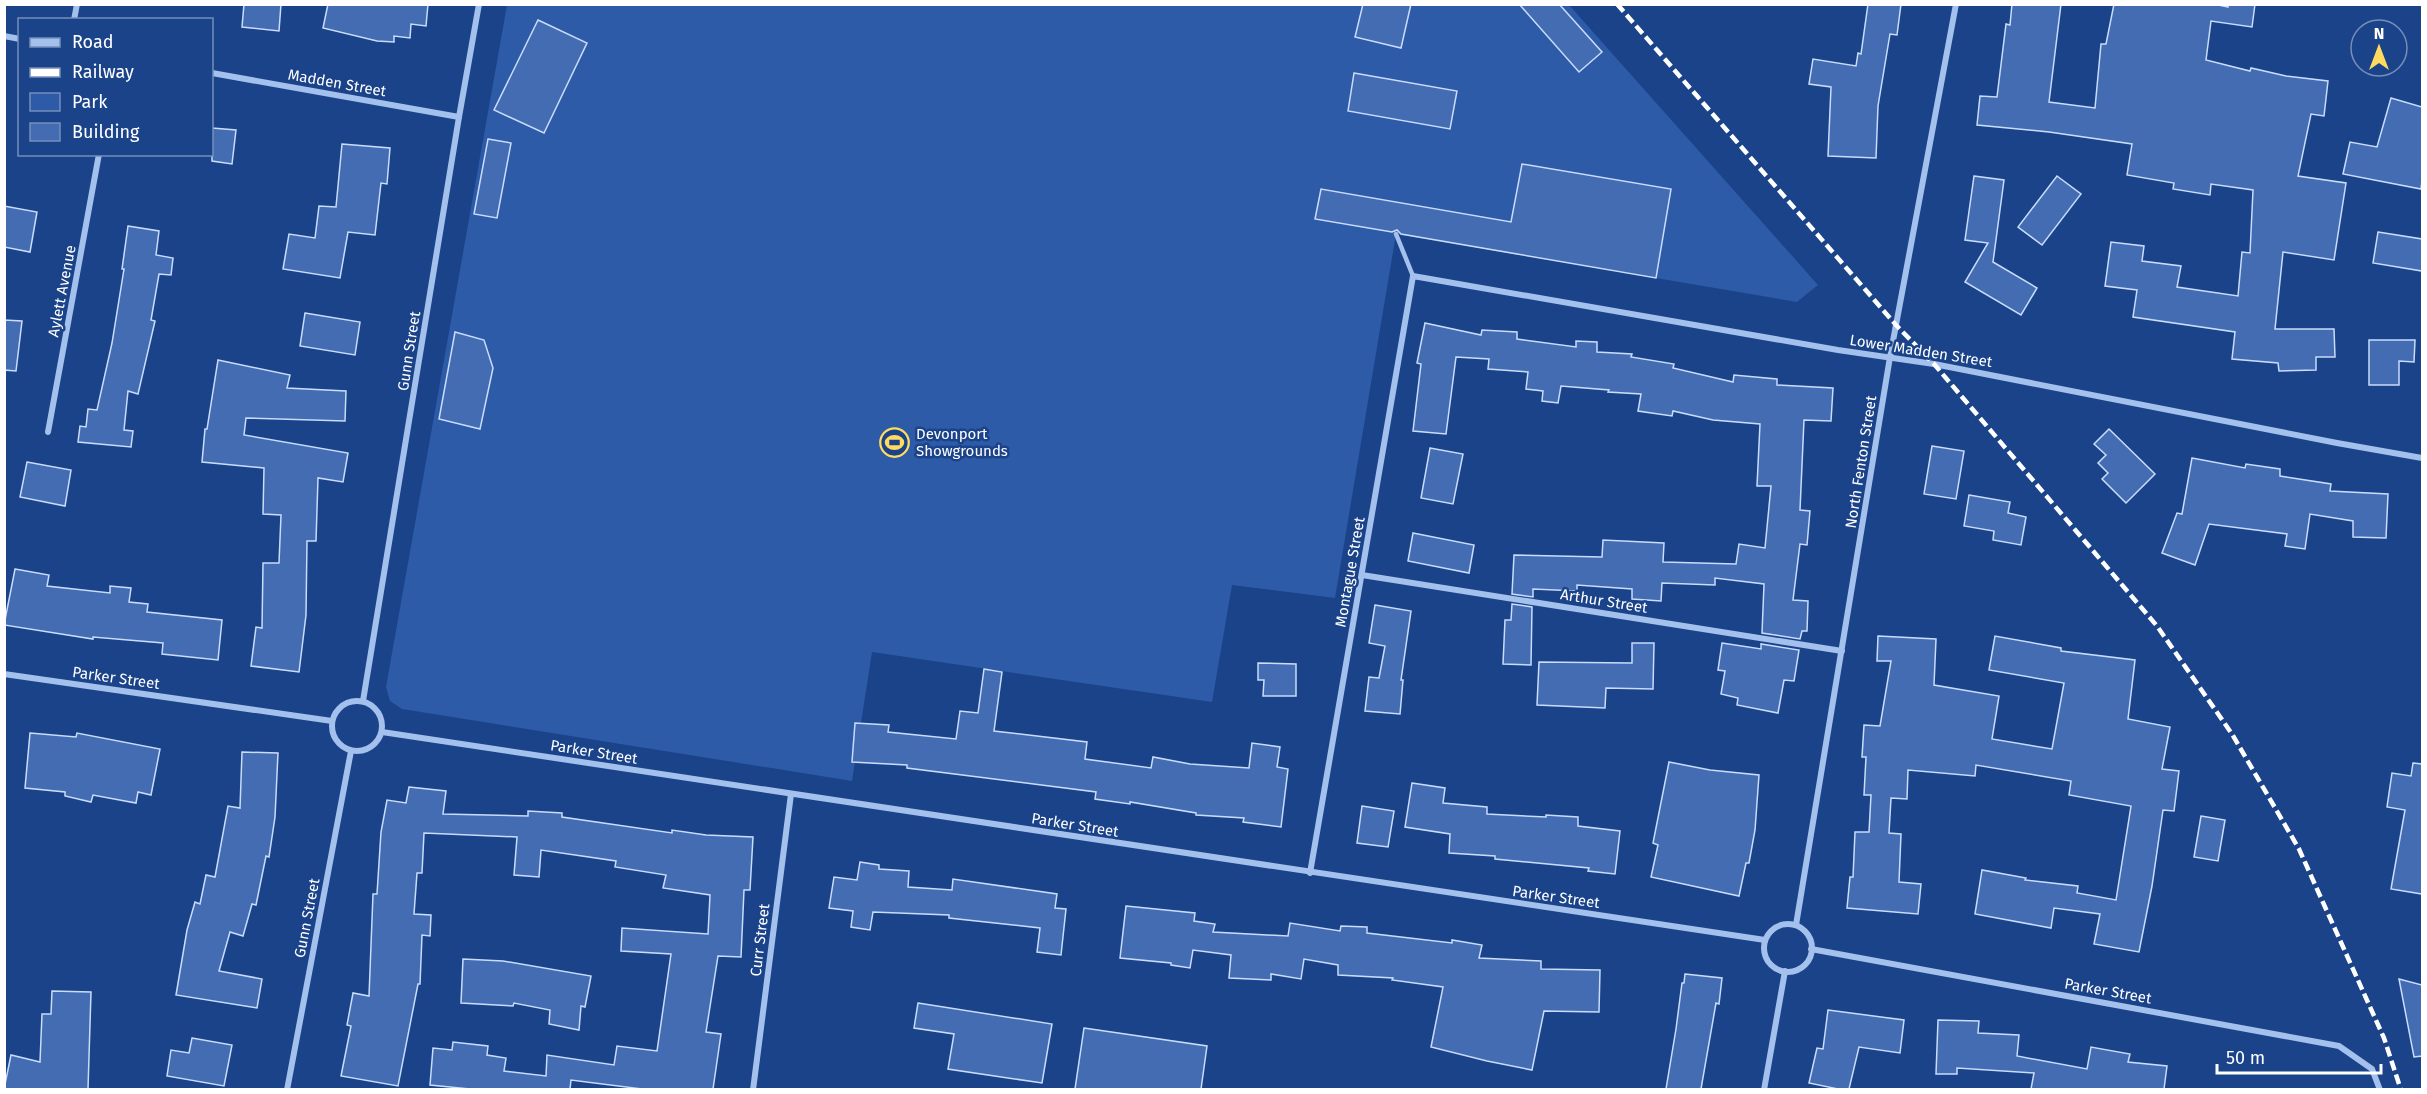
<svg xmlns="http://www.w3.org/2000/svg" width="2427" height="1094" font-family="'Fira Sans',sans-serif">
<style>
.green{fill:#2d5ba8}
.building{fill:#436cb2;stroke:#c9dcfa;stroke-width:1.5}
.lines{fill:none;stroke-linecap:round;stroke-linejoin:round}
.service{stroke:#a4c0ed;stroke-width:4.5}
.minor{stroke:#a4c0ed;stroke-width:6}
.rail{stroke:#fff;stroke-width:4.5;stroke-dasharray:10 4.5;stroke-linecap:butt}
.labels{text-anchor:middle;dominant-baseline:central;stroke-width:5;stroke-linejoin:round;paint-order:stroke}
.street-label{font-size:15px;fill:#fff;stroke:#1a438a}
.poi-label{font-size:15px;fill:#fff;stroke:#1a438a;text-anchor:start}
</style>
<rect width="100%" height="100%" fill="#1a438a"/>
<!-- green -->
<path class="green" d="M507 5H1569L1818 285 1797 302 1396 234 1335 598 1232 585 1212 702 872 652 852 781 402 709 390 701 386 687Z"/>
<!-- building -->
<g class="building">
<path d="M244 4H281L279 31 242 27Z"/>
<path d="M328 4H428L426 26 411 24 410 38 394 36V42L377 41 323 28Z"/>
<path d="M1363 4H1411L1401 48 1355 37Z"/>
<path d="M1519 4H1559L1602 52 1579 72Z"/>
<path d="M1868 4H1901L1897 35 1890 34 1878 106 1876 158 1828 156 1831 87 1809 84 1813 59 1856 66 1858 53 1861 54Z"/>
<path d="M2012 4H2061L2049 102 2095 108 2101 44H2106L2114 4H2214L2228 7V4H2255L2252 27 2211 21 2206 60 2250 71 2251 68 2286 76 2328 81 2324 116 2311 114 2298 176 2346 183 2334 260 2283 252 2275 329H2334L2335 357H2316V370L2279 371 2278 363 2232 359 2235 332 2133 317 2137 290 2105 286 2111 242 2144 246 2142 261 2181 266 2177 287 2238 296 2242 252 2250 253 2253 190 2211 184 2210 195 2173 189 2174 183 2127 175 2132 144 2049 132 1977 125 1980 96 1997 97 2006 24 2010 25Z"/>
<path d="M538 20 587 43 544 133 494 110Z"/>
<path d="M1354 73 1457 91 1450 129 1348 111Z"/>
<path d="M2391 98 2422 107V180L2421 189 2343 174 2350 142 2377 147Z"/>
<path d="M212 128 236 130 232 164 212 161Z"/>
<path d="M488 139 511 143 497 218 474 214Z"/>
<path d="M342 144 390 148 387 184 381 183 375 235 348 232 340 278 283 269 289 234 315 238 319 206 336 207Z"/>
<path d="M1522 164 1671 189 1656 278 1401 234 1397 230 1392 232 1315 219 1321 189 1511 222Z"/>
<path d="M1974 176 2004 180 1993 262 2037 288 2021 315 1965 282 1988 243 1965 240Z"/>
<path d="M2057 176 2081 194 2042 245 2018 227Z"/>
<path d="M4 206 37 212 30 252 4 247Z"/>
<path d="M128 226 159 231 156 255 173 258 171 275 159 274 151 320 155 321 138 394 128 391 124 430 133 431 131 447 78 442 80 426 86 427 88 409 97 410 112 343 124 269H122Z"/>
<path d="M2378 232 2422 239V271L2373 263Z"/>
<path d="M305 313 360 322 355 355 300 346Z"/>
<path d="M4 320 22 321 16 371 4 370Z"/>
<path d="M1425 323 1481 335 1482 330 1517 332V339L1576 347V341L1597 342V352L1632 354 1631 357 1674 364 1673 368 1733 382 1734 375 1777 379V385L1833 388 1831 421 1804 420 1800 510 1810 511 1807 545 1800 544 1793 600 1808 601 1807 631H1802L1800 639 1762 633 1764 584 1715 578V585L1662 583 1661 601 1632 599V589L1577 585V591L1533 589V597L1512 594 1514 555 1602 557 1603 540 1664 543 1663 562 1736 564 1739 544 1765 548 1771 486H1757L1760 424 1713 420 1673 411 1672 416 1638 411 1641 394 1608 392 1609 390 1561 386 1558 403 1542 401 1543 391 1526 389 1528 372 1488 369 1489 359 1456 357 1446 434 1413 431 1421 364 1417 363Z"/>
<path d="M455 332 484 340 493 368 480 429 439 419Z"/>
<path d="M2369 340H2415L2414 362 2399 361V385H2369Z"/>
<path d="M218 360 290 375 287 388 346 391 345 421 246 418 244 435 348 453 343 482 318 478 316 541H307L306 615 299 672 251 666 256 627 262 628 263 563H279L281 515 263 514 264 468 202 462 205 429H207Z"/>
<path d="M2109 429 2155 474 2126 503 2102 479 2108 473 2098 463 2106 455 2094 444Z"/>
<path d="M1932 446 1964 451 1956 499 1924 494Z"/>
<path d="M1430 448 1463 454 1453 504 1421 498Z"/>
<path d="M2192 458 2245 468 2246 464 2280 469V476L2331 484 2330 491 2388 494 2386 538 2353 537V521L2310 514 2305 549 2285 546 2287 534 2209 524 2195 565 2162 553 2177 513 2182 514Z"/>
<path d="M27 462 71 470 65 506 20 497Z"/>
<path d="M1969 495 2010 502 2008 513 2026 517 2021 545 1993 540 1994 531 1964 526Z"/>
<path d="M1413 533 1474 545 1469 573 1408 561Z"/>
<path d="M15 569 49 575 47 586 110 593V586L131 588 129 602 148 604 147 612 222 620 218 660 162 654 163 643 93 637V639L4 625Z"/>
<path d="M1512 604 1532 607 1531 665 1503 664 1505 620H1511Z"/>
<path d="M1375 605 1411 611 1401 680H1403L1400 714 1365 711 1369 677 1379 678 1385 646 1369 643Z"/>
<path d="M1878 636 1936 639 1934 685 1999 696 1992 739 2052 749 2064 683 1989 670 1995 636 2061 648V651L2135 660 2128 719 2170 727 2162 769 2179 771 2174 811 2163 810 2152 886 2139 952 2094 944 2100 914 2054 908 2051 928 1975 914 1982 870 2026 878 2025 880 2078 886 2077 893 2116 900 2131 806 2069 795 2071 781 1976 765 1975 776 1908 770 1907 799 1891 798 1889 833 1901 834 1899 882 1921 884 1918 914 1847 908 1850 877H1853L1855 832H1869L1871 795H1864L1866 757H1862L1864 725 1880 726 1891 661H1877Z"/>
<path d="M1632 643H1654L1653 689 1606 688 1605 708 1537 705 1539 662 1632 663Z"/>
<path d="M1722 643 1761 649V644L1799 650 1794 681 1784 680 1778 713 1737 705 1738 698 1721 694 1725 671 1718 670Z"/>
<path d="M1258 663 1296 664V696H1263L1264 680H1258Z"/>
<path d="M984 669 1002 672 994 731 1087 742 1085 759 1151 768 1153 757 1190 764 1249 768 1252 743 1280 747 1277 767 1288 769 1281 827 1243 822 1244 818 1196 815V813L1130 802V804L1095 799 1096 792 907 768V765L852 762 855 723 889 725 888 732 956 739 960 711 978 713Z"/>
<path d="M30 733 76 737 77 733 160 749 151 795 138 792 136 803 93 795 91 802 65 796V792L25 788Z"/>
<path d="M242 752 278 753 275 817 269 857 266 856 256 905 252 904 243 936 230 932 219 971 262 979 257 1008 176 995 187 930 195 902 200 904 206 875 215 877 228 806 240 808Z"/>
<path d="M1669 762 1710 770 1759 775 1755 830 1749 863H1746L1739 896 1651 877 1658 845 1653 843Z"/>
<path d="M2413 763 2422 764V894L2391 889 2405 810 2387 807 2392 773 2411 776Z"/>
<path d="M1412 783 1445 788 1443 803 1487 807V814L1546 817V815L1578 817V826L1620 831 1615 874 1588 871 1589 868 1495 859V856L1449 853 1450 834 1405 827Z"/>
<path d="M409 787 446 791 443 814 528 816V811L562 813V817L672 833V830L706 835 753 837 750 890H744L741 957 718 956 706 1032 721 1034 713 1089H642L571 1080 570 1089H470L430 1085 433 1048 452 1050 453 1042 488 1046 487 1055 506 1058 504 1071 546 1076 547 1055 614 1065 617 1046 657 1051 671 954 621 951 622 928 708 934 710 895 663 888 666 875 615 867 616 861 541 850 539 877 514 875 517 837 424 833 422 873H417L414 914 431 915 430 936 422 935 420 984H418L398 1086 341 1076 351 1026 347 1025 353 993 369 996 373 894H377L381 832 387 800 406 803Z"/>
<path d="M1362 806 1394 811 1388 847 1357 843Z"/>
<path d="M2201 816 2225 820 2218 861 2194 857Z"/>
<path d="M860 862 879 865V869L909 871 908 887 952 890 953 879 1057 894 1055 908 1066 909 1061 955 1037 952 1040 928 949 918V915L873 912 870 930 851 927 853 911 829 908 834 877 857 880Z"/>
<path d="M1126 906 1195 913 1194 921 1215 924 1213 932 1288 936 1290 923 1340 931 1341 926 1367 927V933L1452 943V940L1482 945 1479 958 1541 961V969L1600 970 1599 1012 1544 1011 1532 1070 1487 1061 1431 1047 1443 987 1392 980 1393 978 1338 975V965L1304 959 1301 979 1271 974V980L1229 978 1231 955 1193 950 1190 968 1171 965V963L1120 958Z"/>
<path d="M463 959 503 961 591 976 585 1007 581 1006 579 1030 549 1024 550 1010 514 1003 513 1006 461 1003Z"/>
<path d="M1685 974 1722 978 1719 1004 1716 1003 1701 1089H1666L1676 1029 1682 983H1684Z"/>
<path d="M2399 979 2422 985V1056L2414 1057Z"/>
<path d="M52 991 91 992 88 1089H4L11 1055 40 1062 42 1014H51Z"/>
<path d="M918 1003 1052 1024 1042 1083 948 1069 954 1034 914 1028Z"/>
<path d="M1828 1010 1904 1020 1900 1053 1859 1047 1849 1089H1838L1809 1083 1817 1048 1823 1049Z"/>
<path d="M1938 1020 1979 1021 1978 1033 2019 1035 2017 1056 2087 1069 2091 1047 2130 1054 2128 1062 2167 1066 2164 1089H2031L2034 1073 1957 1068V1074H1936Z"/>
<path d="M1084 1028 1207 1046 1201 1089H1075Z"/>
<path d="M192 1038 232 1045 224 1086 167 1076 171 1050 189 1053Z"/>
</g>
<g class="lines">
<!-- service -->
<path class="service" d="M1396 234 1413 276"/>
<!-- minor -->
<g class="minor">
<path d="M74 20 77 4"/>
<path d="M4 36 20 39"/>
<path d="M212 73 459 117"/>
<path d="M48 432 99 154"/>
<path d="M1362 575 1842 651"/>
<path d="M4 674 332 721"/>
<circle cx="357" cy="726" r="25"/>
<path d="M363 701 459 117 479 4"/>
<path d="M382 732 1765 940"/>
<path d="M1310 873 1413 276 1838 350 1934 364 2337 443 2422 458"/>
<circle cx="1788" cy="948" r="24"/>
<path d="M1796 925 1890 357 1956 4"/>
<path d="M1811 949 2339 1046 2372 1069 2380 1090"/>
<path d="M287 1090 351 751"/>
<path d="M753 1090 791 794"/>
<path d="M1764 1090 1785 971"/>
</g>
<!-- rail -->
<path class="rail" d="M1617 4 1896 325 1934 364 2157 626 2232 734 2299 849 2384 1038 2401 1090"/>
</g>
<!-- icons -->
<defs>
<symbol id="stadium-ring" viewBox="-11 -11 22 22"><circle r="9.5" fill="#1a438a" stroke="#ffdc60" stroke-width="1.5"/><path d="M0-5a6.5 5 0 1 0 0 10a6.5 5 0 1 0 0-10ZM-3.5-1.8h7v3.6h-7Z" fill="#ffdc60"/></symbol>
</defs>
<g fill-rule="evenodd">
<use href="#stadium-ring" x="878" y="426" width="33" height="33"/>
</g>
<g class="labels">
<!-- street labels -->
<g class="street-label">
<text transform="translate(337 83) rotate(10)">Madden Street</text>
<text transform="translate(62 291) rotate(-79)">Aylett Avenue</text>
<text transform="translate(409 351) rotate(-81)">Gunn Street</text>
<text transform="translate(1921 351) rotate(9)">Lower Madden Street</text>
<text transform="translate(1861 462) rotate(-81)">North Fenton Street</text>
<text transform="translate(1350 572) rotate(-80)">Montague Street</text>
<text transform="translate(1604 601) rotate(9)">Arthur Street</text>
<text transform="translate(116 678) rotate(8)">Parker Street</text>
<text transform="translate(594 752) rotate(9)">Parker Street</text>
<text transform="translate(1075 825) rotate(9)">Parker Street</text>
<text transform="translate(1556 897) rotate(8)">Parker Street</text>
<text transform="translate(307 918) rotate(-79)">Gunn Street</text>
<text transform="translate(760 940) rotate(-83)">Curr Street</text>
<text transform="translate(2108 991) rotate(10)">Parker Street</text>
</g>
<!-- poi labels -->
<g class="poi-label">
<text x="916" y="434">Devonport<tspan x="916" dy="17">Showgrounds</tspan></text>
</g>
</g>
<!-- border -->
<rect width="2427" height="1094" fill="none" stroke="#ffffff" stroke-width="12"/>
<!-- legend -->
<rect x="18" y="18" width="195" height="138" fill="#1a438a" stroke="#768eb9" stroke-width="1.5"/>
<rect x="30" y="38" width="30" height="9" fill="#a4c0ed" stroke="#768eb9" stroke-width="1.5"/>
<text x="72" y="48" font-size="18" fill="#ffffff">Road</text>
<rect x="30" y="68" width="30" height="9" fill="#ffffff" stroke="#768eb9" stroke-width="1.5"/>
<text x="72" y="78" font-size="18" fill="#ffffff">Railway</text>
<rect x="30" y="93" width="30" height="18" fill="#2d5ba8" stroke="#768eb9" stroke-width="1.5"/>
<text x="72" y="108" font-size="18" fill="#ffffff">Park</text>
<rect x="30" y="123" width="30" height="18" fill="#436cb2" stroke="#768eb9" stroke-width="1.5"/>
<text x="72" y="138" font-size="18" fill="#ffffff">Building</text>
<!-- north arrow -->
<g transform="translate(2379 48)"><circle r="28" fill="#1a438a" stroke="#768eb9" stroke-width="1.5"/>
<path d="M0-4.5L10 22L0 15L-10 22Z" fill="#ffdc60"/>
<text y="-9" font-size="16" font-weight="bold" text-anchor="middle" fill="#ffffff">N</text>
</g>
<!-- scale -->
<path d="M2217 1064v9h164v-9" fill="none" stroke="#ffffff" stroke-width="3"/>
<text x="2226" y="1064" font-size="18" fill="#ffffff" stroke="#1a438a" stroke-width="4.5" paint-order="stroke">50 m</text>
</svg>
